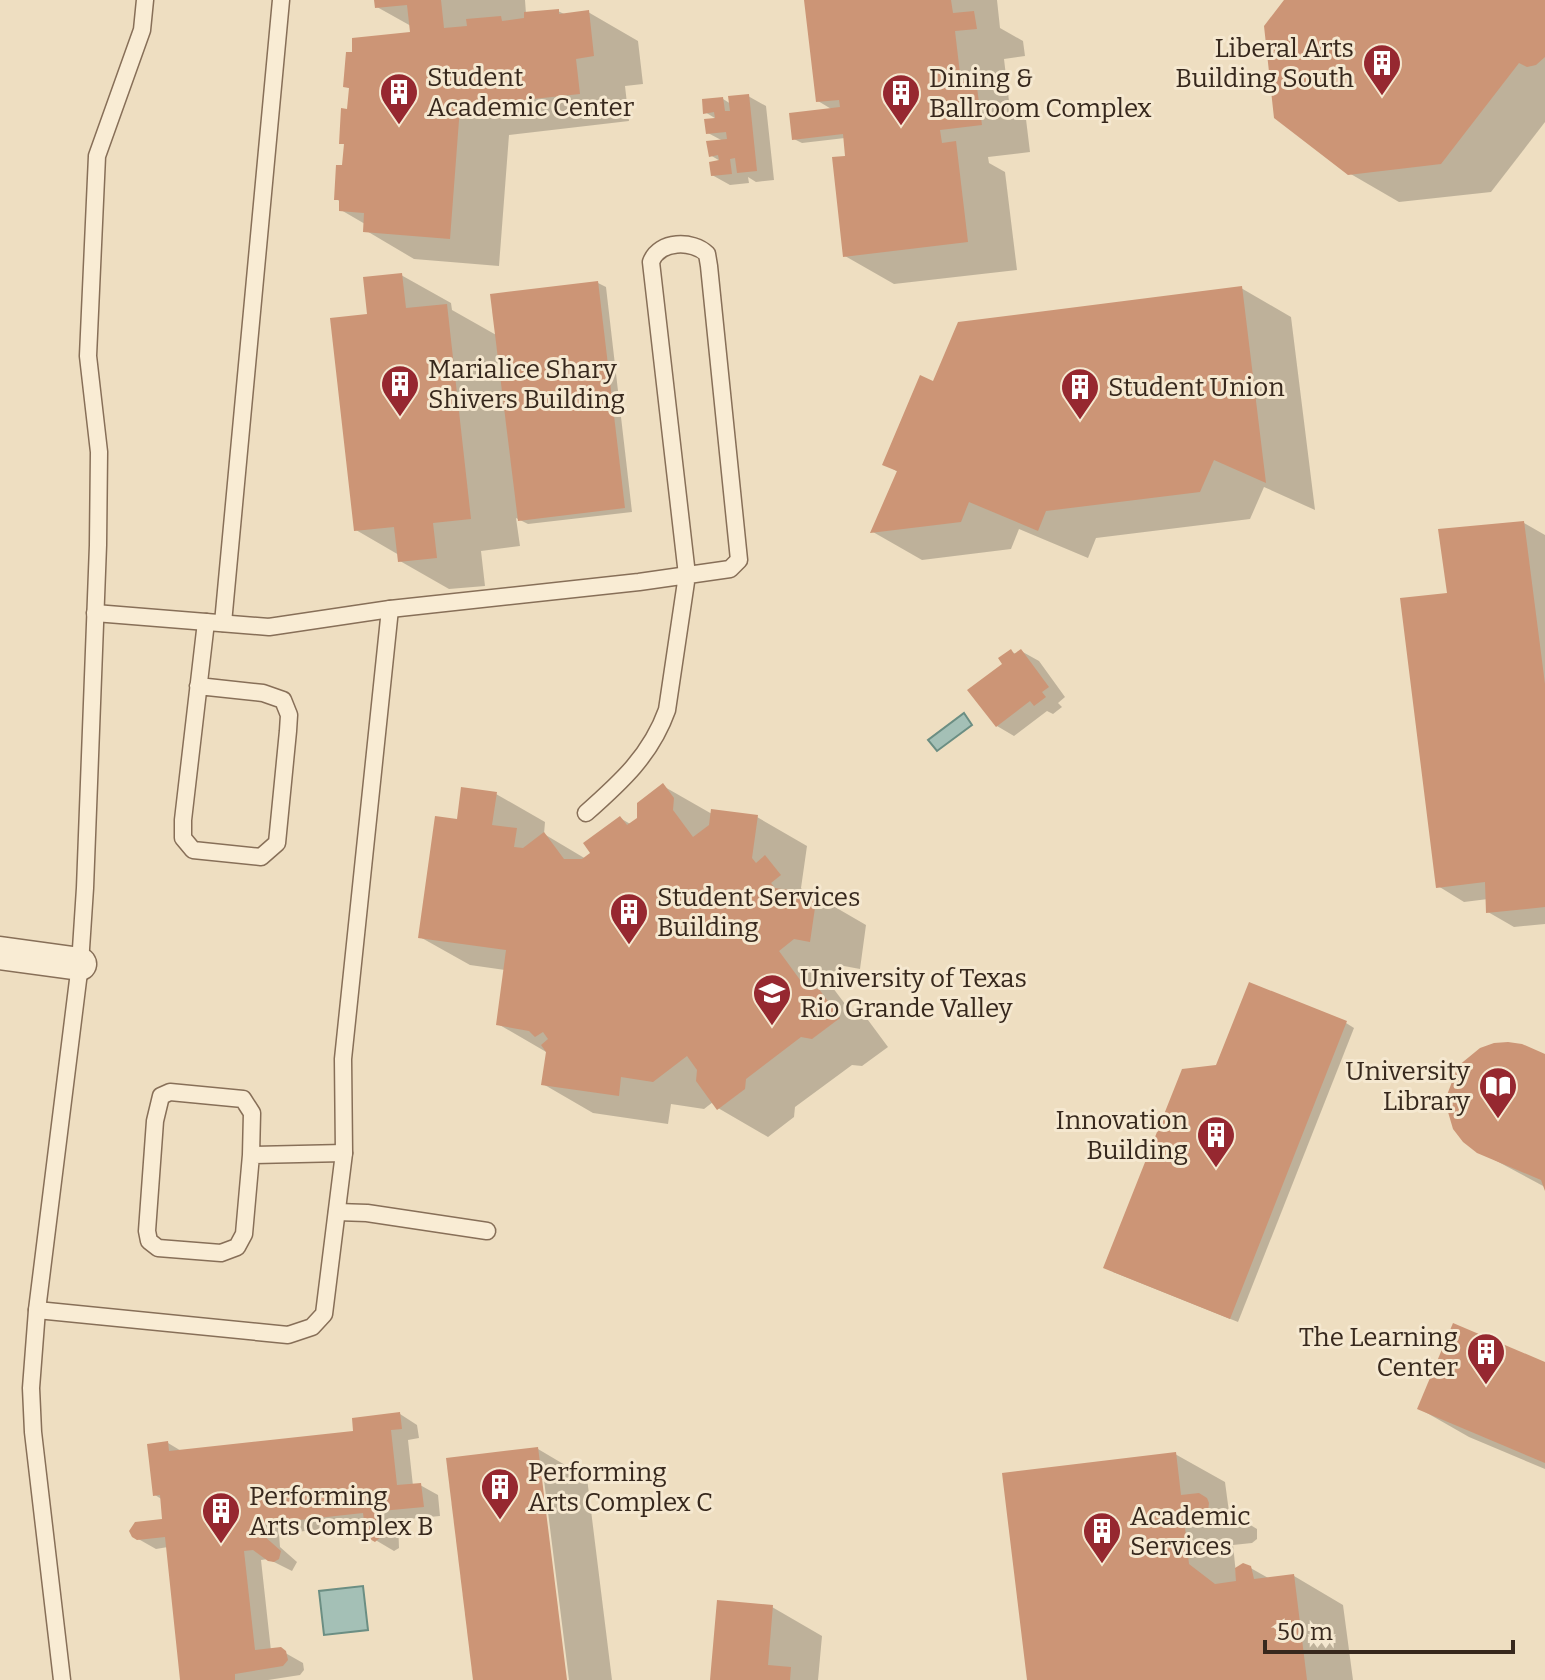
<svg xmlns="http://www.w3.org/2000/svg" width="1545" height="1680" font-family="Bitter,serif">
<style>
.water{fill:#a4c0b6;stroke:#6b8e83;stroke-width:2}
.shadow{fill:#0003}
.building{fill:#cc9576}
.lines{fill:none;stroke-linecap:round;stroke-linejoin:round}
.service-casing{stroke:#876f58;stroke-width:19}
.minor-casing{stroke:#876f58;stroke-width:35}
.service{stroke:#f9ecd4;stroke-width:16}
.minor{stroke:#f9ecd4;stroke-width:32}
.labels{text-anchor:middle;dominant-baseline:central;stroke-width:6;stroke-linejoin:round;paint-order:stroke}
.poi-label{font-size:26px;fill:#37281d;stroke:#f5e8d0;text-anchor:start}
</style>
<rect width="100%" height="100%" fill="#eedec1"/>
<!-- water -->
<g class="water">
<path d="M964 713 972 725 937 751 928 740Z"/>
<path d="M363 1586 368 1630 324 1635 319 1591Z"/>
</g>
<!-- shadow -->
<g class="shadow">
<path d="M376 0H525L526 14 558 11 566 15 588 12 638 41 643 84 625 86 629 121 509 135 499 266 414 259 365 230V224L341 210V202L336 199 344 167 346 145 341 143 349 111 351 89 345 86 412 34 411 26 377 7Z"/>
<path d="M806 0H997L1000 28 1023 41 1025 56 1004 59 1009 101 1025 111 1030 152 988 157 989 163 1005 172 1017 270 894 284 845 256 848 158 845 138 802 143 794 139 833 110 818 101Z"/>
<path d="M1286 0H1545V122L1491 192 1399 202 1349 173Z"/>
<path d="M748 96 766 106 774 180 756 182 748 177 749 183 730 185 712 175 722 162 710 155 723 141 708 133 718 120 705 112 723 99 731 104Z"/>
<path d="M401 275 451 303 452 310 498 336 598 283 606 287 632 512 528 524 516 518 520 546 481 551 485 586 449 589 400 561 399 555 356 530 369 316Z"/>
<path d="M1241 288 1291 317 1315 510 1264 487 1250 519 1096 538 1088 558 1019 529 1011 549 922 560 873 532 898 472 885 464 934 384Z"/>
<path d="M1524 523 1545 535V924L1514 927 1488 912V899L1464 902 1438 886 1449 594Z"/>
<path d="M1011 651 1017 655 1021 651 1039 661 1065 697 1058 703 1062 707 1053 714 1047 711 1014 736 997 726 1004 664Z"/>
<path d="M663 786 712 814 757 817 807 846 801 888 806 895 816 896 866 925 860 969 844 966 827 980 848 1008 868 1020 888 1047 862 1066 852 1065 795 1107 794 1117 768 1137 718 1108 713 1102 704 1109 671 1104 668 1124 593 1113 543 1084 548 1053 498 1024 505 970 470 965 420 937 458 822 496 794 545 822 544 834 586 859 620 818 632 825Z"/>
<path d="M1346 1023 1354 1028 1238 1322 1113 1272 1218 1066Z"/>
<path d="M1545 1056V1187L1478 1151Z"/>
<path d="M1545 1365V1469L1469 1437 1420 1409Z"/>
<path d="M400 1414 417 1425 419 1438 408 1440 413 1486 420 1485 438 1495 440 1516 398 1520 399 1548 394 1551 367 1535 366 1524 279 1534 280 1547 297 1562 292 1571 268 1559 261 1560 271 1651 280 1650 303 1663 304 1670 300 1675 268 1680H182L168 1547 156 1549 133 1536 165 1520 163 1500 155 1495 168 1443 183 1452 355 1433Z"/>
<path d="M538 1449 587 1478 612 1680H569L544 1480H540L565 1680H475Z"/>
<path d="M1175 1454 1225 1482 1229 1512 1257 1529V1539L1252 1543 1233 1545 1236 1574 1247 1566 1270 1579 1294 1576 1343 1605 1353 1680H1029Z"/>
<path d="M772 1607 822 1636 818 1680H712Z"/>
</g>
<!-- building -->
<g class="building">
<path d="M374 0H441L444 28 467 26 466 19 501 16 502 21 524 18V12L559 9V14L589 10 594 56 576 59 580 94 460 107 450 239 363 232 364 213 339 211V200H334L336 165H342L344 144H339L341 108 347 109 349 88 343 87 346 52H352V38L410 32 407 5 375 8Z"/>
<path d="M804 0H951L953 13 974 11 977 29 955 31 961 82 976 80 982 125 940 130 942 143 956 141 968 242 843 257 832 157 845 156 843 134 792 140 789 113 840 107 839 100 816 102Z"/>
<path d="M1284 0H1545V57L1536 65 1527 67 1519 63 1441 164 1348 175 1274 118 1264 26Z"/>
<path d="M749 94 757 171 737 173 735 158 730 159 732 174 711 176 709 162 719 160 718 155 709 157 706 141 727 139 726 132 706 134 704 119 715 118 714 112 703 114 702 99 723 97 725 111H730L728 96Z"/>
<path d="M402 273 406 308 447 304 471 519 433 523 437 558 398 562 394 527 354 531 330 318 367 314 363 277Z"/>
<path d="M598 281 625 508 518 521 490 294Z"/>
<path d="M1242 286 1266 483 1214 460 1200 492 1046 511 1038 531 969 502 961 522 870 533 897 471 882 465 920 375 933 381 958 322Z"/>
<path d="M1524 521 1545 684V907L1486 913 1485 882 1436 888 1400 598 1447 593 1438 529Z"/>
<path d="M1011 649 1014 654 1021 649 1049 687 1042 692 1046 697 1034 706 1030 701 996 727 967 690 1002 664 998 658Z"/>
<path d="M663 783 674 798 673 810 693 837 709 825 711 809 758 815 752 858 756 863 765 855 781 875 771 883 775 888 817 894 810 942 794 939 779 951 806 988 819 989 840 1018 812 1039 801 1037 746 1079 745 1089 717 1110 696 1081 697 1070 687 1056 653 1082 621 1077 619 1096 541 1085 546 1052 541 1045 548 1039 543 1032 535 1037 529 1031 496 1025 506 950 418 938 435 816 457 819 461 787 497 792 492 825 517 828 514 847 523 848 544 832 564 859H582L590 853 583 843 620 816 627 825 637 818V803Z"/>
<path d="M1249 982 1347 1021 1230 1319 1103 1268 1182 1069 1216 1065Z"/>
<path d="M1508 1042 1522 1044 1545 1054V1191L1541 1180 1477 1153 1463 1142 1453 1129 1448 1112 1447 1095 1458 1066 1480 1048 1494 1043Z"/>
<path d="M1453 1323 1545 1362V1463L1417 1409Z"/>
<path d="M400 1412 402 1429 391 1430 397 1485 421 1483 424 1507 381 1511 384 1534 375 1542 366 1537 363 1513 263 1524V1535L281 1551 279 1559 274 1562 268 1561 253 1550 244 1551 255 1650 281 1647 286 1651 288 1660 283 1666 235 1674V1680H180L165 1537 137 1540 132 1537 129 1531 135 1522 162 1519 160 1495 153 1496 147 1444 168 1441 169 1451 353 1431 352 1418Z"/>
<path d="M538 1447 567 1680H473L446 1458Z"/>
<path d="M1176 1452 1181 1495 1199 1493 1207 1498 1209 1503 1208 1511 1201 1515 1184 1518 1189 1564 1215 1584 1236 1581 1235 1568 1243 1563 1251 1566 1254 1579 1294 1574 1307 1680H1027L1002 1473Z"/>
<path d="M717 1600 773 1605 768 1665 791 1667 790 1680H710Z"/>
</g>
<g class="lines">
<defs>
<g id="service">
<path d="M95 613 269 627 390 609 639 582 730 569 739 560 709 266 707 254C693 240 659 240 651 262L687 575 667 710C651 755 621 782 586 813"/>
<path d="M223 623 281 0"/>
<path d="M198 686 263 693 283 700 289 715 288 731 277 843 261 857 193 850 183 838V820L206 622"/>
<path d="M251 1155 244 1234 237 1247 221 1253 158 1248 149 1241 147 1231 155 1121 161 1096 170 1092 243 1099 252 1113 251 1155 344 1153"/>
<path d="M337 1212 367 1213 487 1231"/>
<path d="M37 1310 288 1335 312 1327 324 1314 344 1153 343 1059 390 609"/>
<path d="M62 1680 33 1432 31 1388 37 1310 80 964 85 888 98 545 99 452 88 356 97 156 142 30 145 0"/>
</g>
<path id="minor" d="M0 953 80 964"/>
</defs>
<!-- service casing -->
<use href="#service" class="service-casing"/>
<!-- minor casing -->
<use href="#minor" class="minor-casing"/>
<!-- service -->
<use href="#service" class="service"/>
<!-- minor -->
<use href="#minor" class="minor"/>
</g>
<!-- icons -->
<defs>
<symbol id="building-pin" viewBox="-11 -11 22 30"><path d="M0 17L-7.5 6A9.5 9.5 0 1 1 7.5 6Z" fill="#962830" stroke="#f5e8d0"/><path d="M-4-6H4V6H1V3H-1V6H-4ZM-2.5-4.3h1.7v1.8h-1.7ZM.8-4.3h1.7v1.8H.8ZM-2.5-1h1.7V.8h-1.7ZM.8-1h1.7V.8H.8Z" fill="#fff"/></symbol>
<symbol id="university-pin" viewBox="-11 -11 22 30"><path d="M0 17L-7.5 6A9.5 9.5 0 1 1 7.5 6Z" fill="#962830" stroke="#f5e8d0"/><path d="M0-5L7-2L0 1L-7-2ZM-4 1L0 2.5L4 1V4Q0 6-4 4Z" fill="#fff"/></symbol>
<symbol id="library-pin" viewBox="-11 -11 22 30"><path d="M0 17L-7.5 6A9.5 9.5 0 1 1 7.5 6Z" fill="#962830" stroke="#f5e8d0"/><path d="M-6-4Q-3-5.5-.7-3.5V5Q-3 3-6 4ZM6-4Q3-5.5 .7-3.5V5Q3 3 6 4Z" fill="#fff"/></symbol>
</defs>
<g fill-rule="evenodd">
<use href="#building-pin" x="1360" y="41" width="44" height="60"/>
<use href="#building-pin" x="377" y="70" width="44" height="60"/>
<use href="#building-pin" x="879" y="71" width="44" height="60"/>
<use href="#building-pin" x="378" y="362" width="44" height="60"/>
<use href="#building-pin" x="1058" y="365" width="44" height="60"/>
<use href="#building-pin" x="607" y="890" width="44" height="60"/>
<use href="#university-pin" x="750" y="971" width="44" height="60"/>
<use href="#library-pin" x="1476" y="1064" width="44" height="60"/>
<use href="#building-pin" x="1194" y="1113" width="44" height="60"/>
<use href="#building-pin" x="1464" y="1330" width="44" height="60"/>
<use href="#building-pin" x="478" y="1465" width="44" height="60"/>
<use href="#building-pin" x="199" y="1489" width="44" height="60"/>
<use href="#building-pin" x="1080" y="1509" width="44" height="60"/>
</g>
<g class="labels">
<!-- poi labels -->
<g class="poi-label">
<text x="1354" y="48" text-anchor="end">Liberal Arts<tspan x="1354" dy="30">Building South</tspan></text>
<text x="427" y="77">Student<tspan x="427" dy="30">Academic Center</tspan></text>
<text x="929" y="78">Dining &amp;<tspan x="929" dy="30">Ballroom Complex</tspan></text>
<text x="428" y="369">Marialice Shary<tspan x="428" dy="30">Shivers Building</tspan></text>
<text x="1108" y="387">Student Union</text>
<text x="657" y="897">Student Services<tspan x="657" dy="30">Building</tspan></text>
<text x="800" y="978">University of Texas<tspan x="800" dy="30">Rio Grande Valley</tspan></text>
<text x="1470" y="1071" text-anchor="end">University<tspan x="1470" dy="30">Library</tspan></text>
<text x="1188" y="1120" text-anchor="end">Innovation<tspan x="1188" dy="30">Building</tspan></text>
<text x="1458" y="1337" text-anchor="end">The Learning<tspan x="1458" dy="30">Center</tspan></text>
<text x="528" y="1472">Performing<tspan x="528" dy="30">Arts Complex C</tspan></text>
<text x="249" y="1496">Performing<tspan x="249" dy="30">Arts Complex B</tspan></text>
<text x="1130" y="1516">Academic<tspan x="1130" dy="30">Services</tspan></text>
</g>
</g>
<!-- scale -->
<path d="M1265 1640v12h248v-12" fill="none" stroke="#37281d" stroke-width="4"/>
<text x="1277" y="1640" font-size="24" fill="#37281d" stroke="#f5e8d0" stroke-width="6" paint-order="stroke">50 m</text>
</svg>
